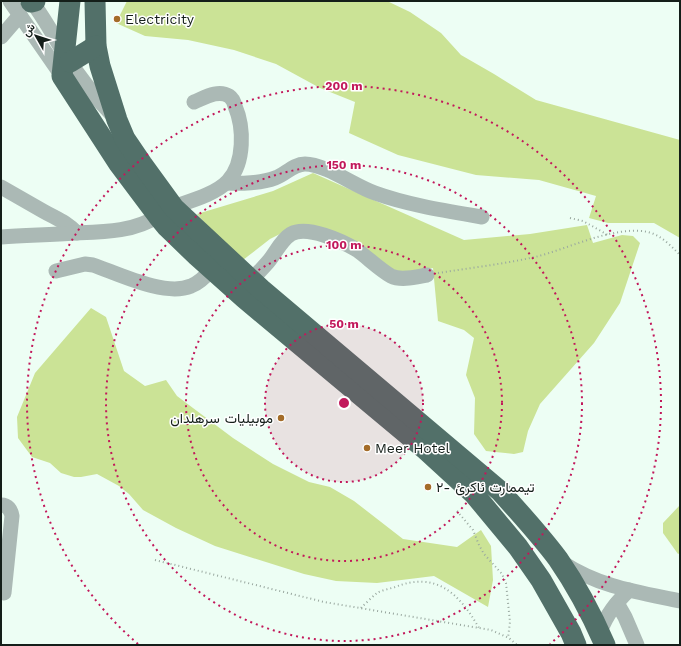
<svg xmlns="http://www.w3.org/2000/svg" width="681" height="646" font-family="'Work Sans',Vazirmatn,sans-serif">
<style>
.green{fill:#cbe396}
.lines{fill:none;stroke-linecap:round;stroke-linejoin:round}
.path{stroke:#99a79f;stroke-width:2;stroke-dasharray:1 3;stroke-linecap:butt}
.minor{stroke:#abb9b5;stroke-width:15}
.highway{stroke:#527069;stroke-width:21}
.ring{fill:none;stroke:#c2185b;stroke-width:2;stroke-dasharray:2 4}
.poi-dot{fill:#a46c29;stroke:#fff;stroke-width:1.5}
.labels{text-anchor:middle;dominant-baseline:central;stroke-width:3;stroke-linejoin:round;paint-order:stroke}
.poi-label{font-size:14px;fill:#141e19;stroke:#fff;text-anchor:start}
.centre{fill:#c2185b;stroke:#fff;stroke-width:2}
.ring-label{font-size:12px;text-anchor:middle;font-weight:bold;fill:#c2185b;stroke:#fff;stroke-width:3;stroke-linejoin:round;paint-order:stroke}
</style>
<rect width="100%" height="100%" fill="#edfef4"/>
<!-- green -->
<g class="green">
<path d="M127 1H387L410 12 441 33 461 55 494 74 536 100 680 140V238L654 223H608L589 218 596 196 539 180 476 175 398 155 349 133 355 102 320 88 276 64 234 50 188 40 145 36 116 23Z"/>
<path d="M313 173 464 240 530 234 587 225 593 243 622 235 633 236 640 243 620 303 594 343 540 404 528 431 523 452 514 454 486 451 474 434 475 398 466 375 474 338 464 330 438 321 433 268 403 274 296 226 270 239 243 260 220 240 197 214 273 191Z"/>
<path d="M91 308 106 317 124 371 145 386 166 380 177 396 233 438 273 464 309 482 330 487 354 501 403 539 457 547 481 530 491 546 493 580 488 607 434 576 377 583 336 581 304 574 215 546 176 528 143 510 129 494 119 486 97 474 81 477H74L61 473 50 463 32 457 18 438 17 417 35 373Z"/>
<path d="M680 505V553L678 554 663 533V523Z"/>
</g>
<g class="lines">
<!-- path -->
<g class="path">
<path d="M570 218 583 221 608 235"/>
<path d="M438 273C470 268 503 264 535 257 568 249 614 225 648 232 661 235 671 246 680 255"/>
<path d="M457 511 473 530 479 545 484 554 502 574 506 583 510 622 508 638"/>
<path d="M155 560 324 602 491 630 509 638 517 645"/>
<path d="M361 608C366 603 372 597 377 593 382 590 389 589 395 587 436 571 459 593 479 628"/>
</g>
<!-- minor -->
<g class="minor">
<path d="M10 1 62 76"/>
<path d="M31 1C44 17 53 35 64 53 78 76 96 98 115 118"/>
<path d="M1 37 20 15"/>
<path d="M227 183C240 184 262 183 275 178 285 175 293 164 305 164 325 164 355 186 375 193 408 205 447 211 482 217"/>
<path d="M1 187C15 195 29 203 43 211 57 219 65 221 77 233"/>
<path d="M173 207C190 201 216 194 228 181 245 163 244 127 235 106 234 102 232 98 229 96 218 89 204 98 194 102"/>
<path d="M1 237C26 235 50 235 75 233 103 232 134 232 158 216"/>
<path d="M56 271 85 264 93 265C119 274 165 297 191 286 199 283 206 276 212 269"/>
<path d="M251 280C257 274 262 269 268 262 275 254 281 240 291 234 307 225 342 241 357 250 368 258 379 269 391 276 401 281 416 277 427 275"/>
<path d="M1 505C8 505 11 510 12 516L4 593"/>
<path d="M563 563C600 587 637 592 680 601"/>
<path d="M617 603 625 617 637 645"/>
<path d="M600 632C607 614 615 604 629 590"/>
</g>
<!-- highway -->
<g class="highway">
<path d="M70 1 62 76 119 164 158 216 167 227 197 256 244 298 426 450 474 494 518 547 541 580 571 633 576 645"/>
<path d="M95 1 96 46 100 66 117 120 125 139 142 164 174 208 261 289 500 491C520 513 540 535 558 559 576 585 592 615 605 645"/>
<path d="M31 2 35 1"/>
<path d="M70 62 96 46"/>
</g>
</g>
<!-- distance rings -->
<circle cx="344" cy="403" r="79" fill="#c2185b" fill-opacity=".12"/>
<g class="ring">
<circle cx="344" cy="403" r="79"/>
<circle cx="344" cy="403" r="158"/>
<circle cx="344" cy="403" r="238"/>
<path d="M138 644A317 317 0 1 1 550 644"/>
</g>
<!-- markers -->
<g class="poi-dot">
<circle cx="117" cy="19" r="4"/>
<circle cx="281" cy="418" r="4"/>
<circle cx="367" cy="448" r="4"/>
<circle cx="428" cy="487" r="4"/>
</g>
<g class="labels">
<!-- poi labels -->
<g class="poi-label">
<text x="125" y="19">Electricity</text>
<text x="273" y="418" text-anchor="end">موبيليات سرهلدان</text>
<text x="375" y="448">Meer Hotel</text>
<text x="436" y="487">تيممارت ئاكرئ -٢</text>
</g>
</g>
<circle cx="344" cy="403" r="6" class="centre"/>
<g class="ring-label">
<text x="344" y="90">200 m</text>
<text x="344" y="169">150 m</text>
<text x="344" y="249">100 m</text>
<text x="344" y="328">50 m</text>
</g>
<!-- border -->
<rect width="681" height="646" fill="none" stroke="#141e19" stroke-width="4"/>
<!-- north arrow -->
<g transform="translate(36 36) rotate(309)" stroke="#ffffff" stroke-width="3" paint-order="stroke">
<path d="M0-3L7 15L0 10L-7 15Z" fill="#141e19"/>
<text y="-6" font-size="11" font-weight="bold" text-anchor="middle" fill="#141e19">ش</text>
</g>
</svg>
